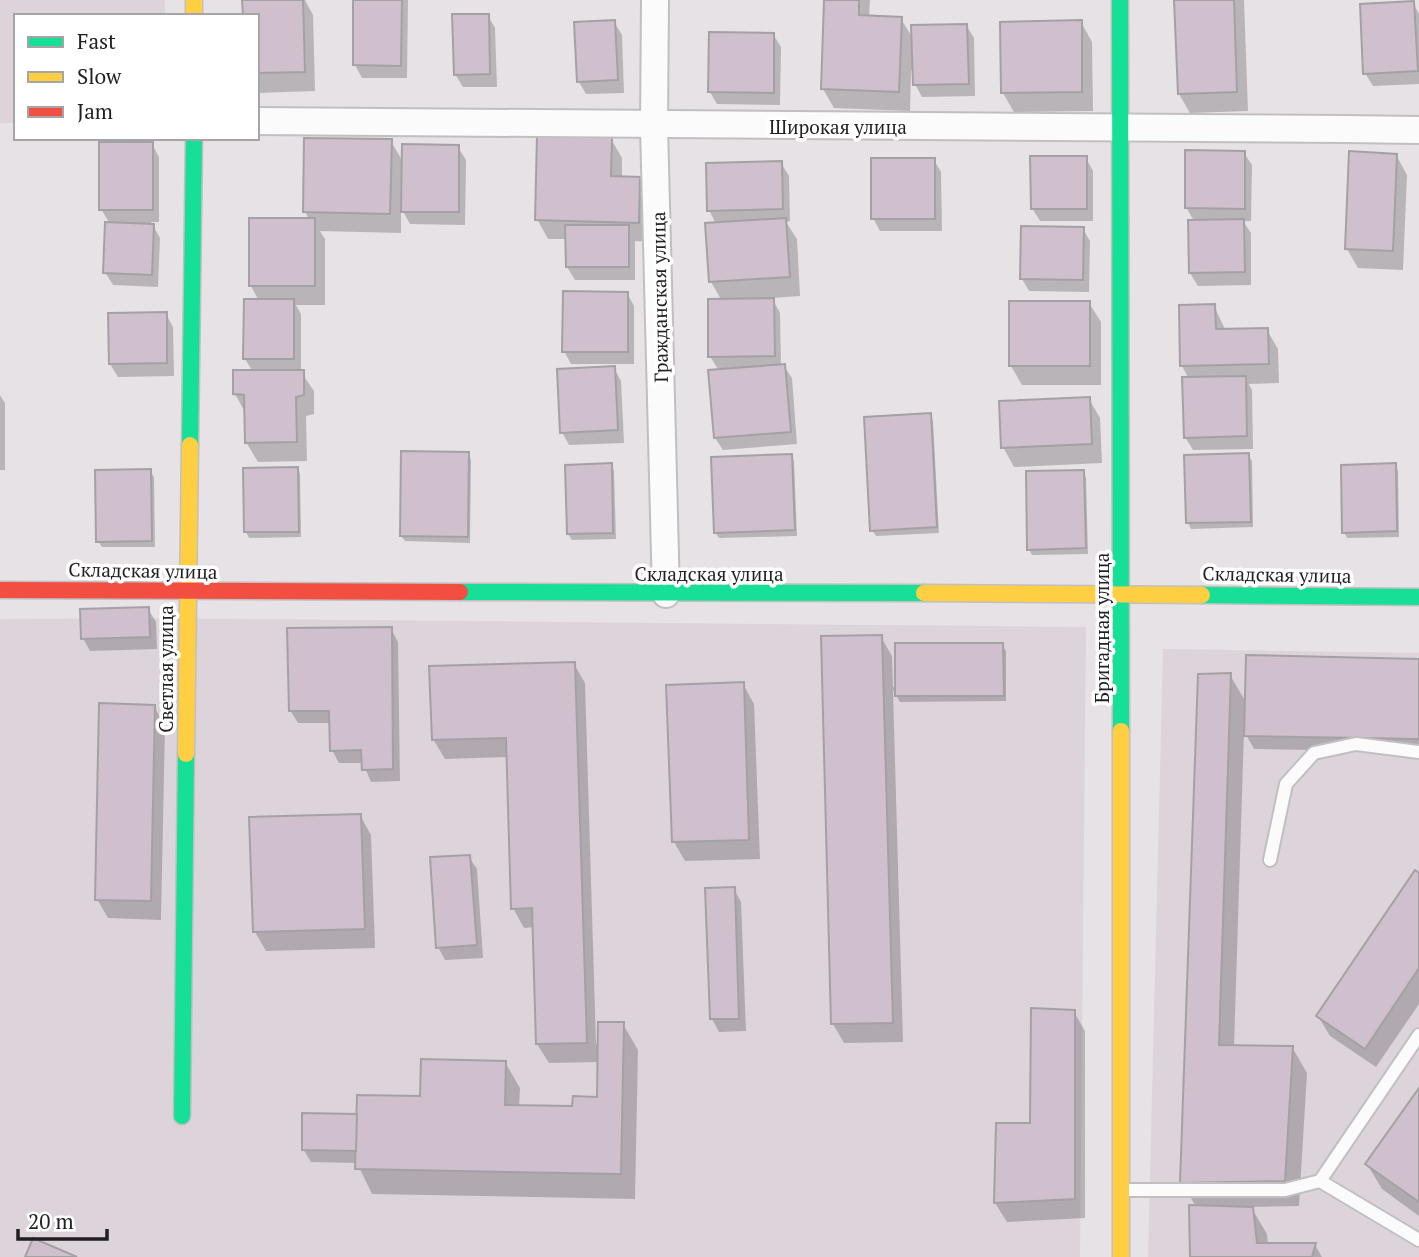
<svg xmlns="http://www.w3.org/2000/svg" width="1419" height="1257" font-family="'PT Serif',serif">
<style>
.built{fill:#ddd4db}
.shadow{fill:#0003}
.building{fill:#d0c0cd;stroke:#a4a1a4;stroke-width:2}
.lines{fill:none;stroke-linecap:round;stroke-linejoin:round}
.lane-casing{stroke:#c1bfc0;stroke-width:16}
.street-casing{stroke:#c1bfc0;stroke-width:30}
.fast-casing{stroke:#c1bfc0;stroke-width:19}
.slow-casing{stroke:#c1bfc0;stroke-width:19}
.jam-casing{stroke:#c1bfc0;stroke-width:19}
.lane{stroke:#fbfbfb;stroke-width:12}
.street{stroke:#fbfbfb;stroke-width:26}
.fast{stroke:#16e098;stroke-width:16}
.slow{stroke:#ffcf43;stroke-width:16}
.jam{stroke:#f24e42;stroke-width:16}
.labels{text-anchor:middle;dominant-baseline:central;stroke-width:7;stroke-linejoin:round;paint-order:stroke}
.street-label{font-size:19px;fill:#211f21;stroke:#fff}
</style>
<rect width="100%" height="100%" fill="#e7e2e5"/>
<!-- built -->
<g class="built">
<path d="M0 0H165V16H16V123H0Z"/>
<path d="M142 618 1086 627 1080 1257H0V619Z"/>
<path d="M1163 649 1419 653V1257H1148Z"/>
</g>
<!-- shadow -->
<g class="shadow">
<path d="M244 0H305L313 15 315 91 257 93V16Z"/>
<path d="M355 0H408L407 78H362L355 65Z"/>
<path d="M826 0H870L869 17 901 19 914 40 966 25 974 38 975 96 922 97 915 84 914 70H911L910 111 834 108 823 89Z"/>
<path d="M1176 0H1244L1248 111 1190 113 1179 94Z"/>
<path d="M1413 3 1419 14V84L1373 86 1365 73Z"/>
<path d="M488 16 495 28 497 87H463L455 74Z"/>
<path d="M614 22 622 35 624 93 586 94 579 82Z"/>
<path d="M1081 22 1092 42 1093 111 1014 112 1003 93Z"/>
<path d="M773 34 781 47 780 105 717 104 710 92Z"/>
<path d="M611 139 622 158V178L639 179 650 198 649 242 635 241V280H575L567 267V239H548L537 219Z"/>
<path d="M391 141 403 162 458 147 466 160 465 225 410 224 401 208V233L320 231 325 239V305H296L301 314V372L314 391V414L306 416 307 461 258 462 246 442V414L235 394 253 372 245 359 259 301 251 286 309 220 305 211Z"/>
<path d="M152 144 159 157V222H151L160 238 158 287 113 285 105 272 110 224 101 209Z"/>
<path d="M1244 153 1252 165 1251 221H1243L1251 233V285L1198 286 1190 273 1194 221 1186 207Z"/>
<path d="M1396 155 1407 175 1403 270 1358 268 1347 249Z"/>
<path d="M1086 158 1093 171V221H1040L1032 208Z"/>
<path d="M934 160 941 172 942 231H880L873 218Z"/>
<path d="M781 163 789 176 790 221 786 222 797 239 800 296 772 298 780 313 781 366H784L792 378 797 444 723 450 715 438 719 371 710 356 722 301 711 282 716 224 709 210Z"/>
<path d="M1083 229 1090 241 1089 292 1029 291 1022 279Z"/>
<path d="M627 293 634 306V364H571L564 351Z"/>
<path d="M1089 303 1101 322V385H1022L1011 366Z"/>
<path d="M1214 306 1226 331 1267 330 1278 349 1279 383 1249 384 1252 390 1253 449 1193 450 1185 437 1189 379 1182 366 1180 307Z"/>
<path d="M166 314 173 327 174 376 118 377 110 364Z"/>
<path d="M614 368 621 381 624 443 569 445 562 432Z"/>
<path d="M0 395 5 403V470H0Z"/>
<path d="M1089 399 1100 418 1102 463 1014 467 1003 447Z"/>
<path d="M930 415 933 421 939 533 876 536 872 530Z"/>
<path d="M468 454 471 460 470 543 405 541 401 536Z"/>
<path d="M1248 455 1252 461 1253 527 1191 529 1188 523Z"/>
<path d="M791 456 794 461 797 536 719 538 715 532Z"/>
<path d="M611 465 614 471 616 539 572 540 568 534Z"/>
<path d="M1395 465 1398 471 1399 537 1347 538 1344 532Z"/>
<path d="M297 468 300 474 301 537 249 538 246 532Z"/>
<path d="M150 471 154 477 155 547H102L98 541Z"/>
<path d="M1083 472 1086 478 1088 554 1032 555 1029 549Z"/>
<path d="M148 609 156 622 157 649 90 651 83 638Z"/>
<path d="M391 629 398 642 400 781 371 782 363 763H339L332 750 331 723H298L290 710Z"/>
<path d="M881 637 892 656 893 687 1002 645 1006 651V701L900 702 893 690 903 1042 844 1043 833 1024 822 638Z"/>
<path d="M1419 660V752L1254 749 1244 731 1234 1047H1292L1307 1073 1299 1206 1251 1207 1267 1234 1268 1245H1315L1322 1257H1191L1196 1207 1182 1182 1230 675 1247 704Z"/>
<path d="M574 664 585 683 596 1044 623 1024 638 1050 635 1199 372 1194 357 1163 311 1162 303 1149 358 1116 422 1098 505 1062 520 1088 519 1107 574 1108 598 1099 599 1062 549 1063 537 1044 534 927 524 928 513 908 508 757 445 759 433 739Z"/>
<path d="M743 684 754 704 760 859 685 861 674 842Z"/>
<path d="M154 706 165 726 161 920 108 918 97 899Z"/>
<path d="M360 815 371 835 375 948 266 951 255 932Z"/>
<path d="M469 857 477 869 483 958 445 960 438 947Z"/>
<path d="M1419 875V1004L1376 1067 1330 1036 1318 1016Z"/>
<path d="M734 889 741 902 746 1031 719 1032 712 1019 707 890Z"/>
<path d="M1074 1012 1085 1031V1218L1007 1222 995 1203 1032 1125Z"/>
<path d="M1419 1091V1216L1382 1189 1367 1164Z"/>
</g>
<!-- building -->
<g class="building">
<path d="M242 0H303L305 72 257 73V16H243Z"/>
<path d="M353 0H402L401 66 353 65Z"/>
<path d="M824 0H859V15L902 17 899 92 821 89Z"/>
<path d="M1174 0H1234L1237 92 1178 94Z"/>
<path d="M1414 1 1418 71 1363 74 1360 4Z"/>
<path d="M452 14H489L490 74 454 75Z"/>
<path d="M615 20 618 80 577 82 574 22Z"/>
<path d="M1082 20V92L1001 93 1000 22Z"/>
<path d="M967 24 969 84 913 85 911 25Z"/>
<path d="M709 32 774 33V93L708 92Z"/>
<path d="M537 135 612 137 611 176 640 177 639 223 535 220Z"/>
<path d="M304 138 392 139 390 214 303 212Z"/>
<rect x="99" y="142" width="54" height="68"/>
<path d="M402 144 459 145V212H401Z"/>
<path d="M1185 150 1245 151V209L1185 208Z"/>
<path d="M1349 151 1397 154 1393 251 1345 249Z"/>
<path d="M1030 156H1087V209H1031Z"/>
<rect x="871" y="158" width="64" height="61"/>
<path d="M782 161 783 209 707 211 706 163Z"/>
<rect x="249" y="218" width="66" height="68"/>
<path d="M786 218 790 277 709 282 705 223Z"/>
<path d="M1244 219 1245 272 1189 273 1188 220Z"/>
<path d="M105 222 154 224 152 275 103 273Z"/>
<path d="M565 225H629V267H566Z"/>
<path d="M1021 226 1084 227 1083 280 1020 279Z"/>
<path d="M563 291 628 292V352H562Z"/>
<path d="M774 298 775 356 708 357V299Z"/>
<path d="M244 299H294V359H243Z"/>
<rect x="1009" y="301" width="81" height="65"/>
<path d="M1215 304 1216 329 1268 328 1269 364 1180 366 1179 305Z"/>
<path d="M167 312V363L109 364 108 313Z"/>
<path d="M785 364 791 432 714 438 708 370Z"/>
<path d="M615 366 618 430 560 433 557 369Z"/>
<path d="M233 370H304V395L296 397 297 442 245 443 244 395 233 394Z"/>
<path d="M1246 376 1247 436 1184 438 1182 377Z"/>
<path d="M1090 397 1092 444 1001 448 999 401Z"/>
<path d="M931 413 937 527 870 531 864 417Z"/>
<path d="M401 451 469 452 468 537 400 536Z"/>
<path d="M1249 453 1251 522 1186 523 1184 455Z"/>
<path d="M792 454 795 530 714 533 711 457Z"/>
<path d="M612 463 613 533 567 534 565 465Z"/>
<path d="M1396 463 1397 531 1342 533 1341 465Z"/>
<path d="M298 467 299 532H244L243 468Z"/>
<path d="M151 469 152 541 96 542 95 470Z"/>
<path d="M1084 470 1086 548 1027 550 1026 471Z"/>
<path d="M149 607 150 637 81 639 80 609Z"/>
<path d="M392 627 393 769 362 770 361 750 330 751 329 711H289L287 628Z"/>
<path d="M882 635 893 1023 831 1024 821 636Z"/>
<path d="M895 643H1003L1004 696H895Z"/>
<path d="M1246 655 1419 659V739L1244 736Z"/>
<path d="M575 662 587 1043 536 1044 532 908 511 909 506 738 432 740 429 666Z"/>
<path d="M1231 673 1219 1045 1293 1046 1285 1181 1180 1183 1198 674Z"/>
<path d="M744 682 749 840 672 842 666 685Z"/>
<path d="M99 703 155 705 151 901 95 900Z"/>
<path d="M361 814 365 929 253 932 249 817Z"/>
<path d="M470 855 477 945 436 948 430 857Z"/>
<path d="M1415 870 1419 873V968L1365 1049 1316 1016Z"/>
<path d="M735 887 739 1019H710L705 888Z"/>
<path d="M1031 1008 1075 1010V1199L994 1203 996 1123H1030Z"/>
<path d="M598 1022H624L621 1174 355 1169 357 1095 420 1096 421 1059 506 1061 505 1105 572 1106 573 1096 597 1097Z"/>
<path d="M1419 1088V1202L1365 1164Z"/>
<path d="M302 1113 357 1114 356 1151 302 1150Z"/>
<path d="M1189 1205 1253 1207 1257 1243H1316L1312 1257H1190Z"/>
<path d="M33 1238 77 1257H25Z"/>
</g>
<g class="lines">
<defs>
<g id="lane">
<path d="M1270 860 1286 784 1314 753 1356 744 1419 752"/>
<path d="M1320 1181 1419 1240"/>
<path d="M1125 1190H1285L1320 1181 1419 1035"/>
</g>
<g id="street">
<path d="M655 0 654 127 666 594"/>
<path d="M257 121C645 127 1032 125 1419 130"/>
</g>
<g id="fast">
<path d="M1120 0 1121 731"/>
<path d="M190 445 194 138"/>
<path d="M460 592 924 593"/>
<path d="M1202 595 1419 597"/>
<path d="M182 1116 186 754"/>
</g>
<g id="slow">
<path d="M194 0V16"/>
<path d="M924 593 1202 595"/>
<path d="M1121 731V1257"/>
<path d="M186 754 190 445"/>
</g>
<path id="jam" d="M0 590 460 592"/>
</defs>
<!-- lane casing -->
<use href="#lane" class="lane-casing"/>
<!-- street casing -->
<use href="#street" class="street-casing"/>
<!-- fast casing -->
<use href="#fast" class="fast-casing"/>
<!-- slow casing -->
<use href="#slow" class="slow-casing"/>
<!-- jam casing -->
<use href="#jam" class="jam-casing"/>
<!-- lane -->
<use href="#lane" class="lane"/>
<!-- street -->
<use href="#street" class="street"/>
<!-- fast -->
<use href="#fast" class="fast"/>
<!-- slow -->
<use href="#slow" class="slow"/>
<!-- jam -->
<use href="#jam" class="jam"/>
</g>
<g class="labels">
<!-- street labels -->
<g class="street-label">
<text x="838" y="126">Широкая улица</text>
<text transform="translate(659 297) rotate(-91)">Гражданская улица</text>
<text transform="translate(143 570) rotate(1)">Складская улица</text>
<text x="709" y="573">Складская улица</text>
<text transform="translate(1277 574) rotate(1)">Складская улица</text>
<text transform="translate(1101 628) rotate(-90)">Бригадная улица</text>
<text transform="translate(165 669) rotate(-90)">Светлая улица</text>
</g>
</g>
<!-- legend -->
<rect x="14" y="14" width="245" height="126" fill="#ffffff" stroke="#a6a5a6" stroke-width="2"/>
<rect x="28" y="37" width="35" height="10" fill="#16e098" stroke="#a6a5a6" stroke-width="2"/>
<text x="77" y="49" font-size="21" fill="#211f21">Fast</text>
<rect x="28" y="72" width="35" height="10" fill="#ffcf43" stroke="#a6a5a6" stroke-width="2"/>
<text x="77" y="84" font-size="21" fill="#211f21">Slow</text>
<rect x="28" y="107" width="35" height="10" fill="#f24e42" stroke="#a6a5a6" stroke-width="2"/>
<text x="77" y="119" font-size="21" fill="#211f21">Jam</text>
<!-- scale -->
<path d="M18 1229v10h89v-10" fill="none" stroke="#211f21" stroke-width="3.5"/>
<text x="28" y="1229" font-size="21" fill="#211f21" stroke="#ffffff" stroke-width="5" paint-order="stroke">20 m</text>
</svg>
